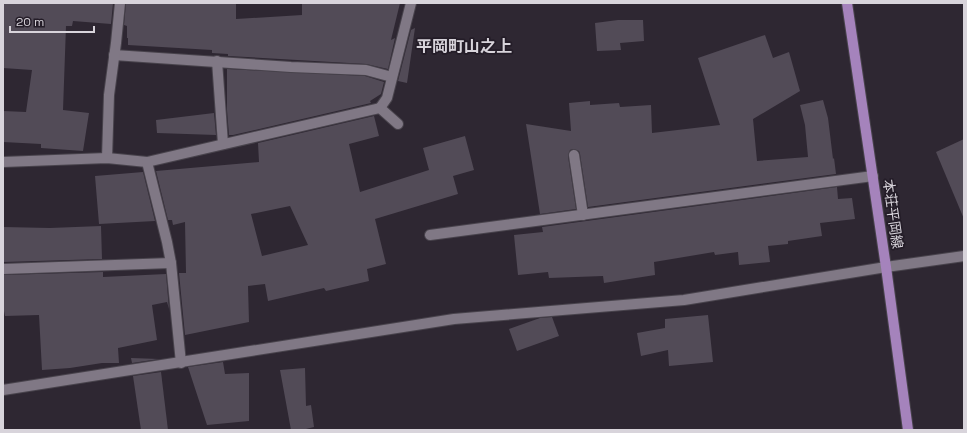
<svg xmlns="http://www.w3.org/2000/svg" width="967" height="433" font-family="'Space Grotesk','Noto Sans JP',sans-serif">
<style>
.building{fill:#524b57;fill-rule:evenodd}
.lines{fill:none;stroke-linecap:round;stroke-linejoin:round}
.minor-casing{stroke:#48434c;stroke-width:12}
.major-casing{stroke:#48434c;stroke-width:12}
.minor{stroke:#807885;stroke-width:10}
.major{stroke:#a583bc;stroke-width:10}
.labels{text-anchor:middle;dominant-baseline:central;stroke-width:3.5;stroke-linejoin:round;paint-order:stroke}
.street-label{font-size:14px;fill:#d8d4db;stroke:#241d28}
.quarter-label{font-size:16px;font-weight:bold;fill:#d8d4db;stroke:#241d28}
</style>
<rect width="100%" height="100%" fill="#2e2732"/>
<!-- building -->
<g class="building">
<path d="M3 3H113L111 24 73 21 72 26H66L63 110 89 113 83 151 41 148V144L3 142V111L26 112 32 70 3 68Z"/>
<path d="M126 3H236V19L302 15V3H400L391 40 395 38 388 69 366 64 228 56V54L212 53V50L128 45V38H127V26L124 25Z"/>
<path d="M618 20H643L644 41 620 43 621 50 597 51 595 23Z"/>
<path d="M415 28 407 83 398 81 411 30Z"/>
<path d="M765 35 773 58 789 52 800 91 753 119 757 161 808 157 805 125 800 105 823 100 828 118 833 159 834 158 836 174 588 207 580 154 579 151 573 149 570 150 568 156 576 209 540 214 526 124 571 131 569 103 590 101V105L619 103 620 107 651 105 652 133 720 125 698 58Z"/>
<path d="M227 69 365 76 384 82 381 94 370 101 371 103 233 135H229L227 110Z"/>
<path d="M214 113 216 135 157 133 156 120Z"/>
<path d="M374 116 379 136 349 144 360 192 429 170 423 148 465 136 474 170 453 176 458 194 375 219 386 264 367 269 369 281 326 291 324 288 268 301 265 284 248 286 249 322 185 335 179 273H186L185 222 173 225 172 220H168L156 171 259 162 258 143ZM290 206 308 245 262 256 251 214Z"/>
<path d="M964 139V219L936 152Z"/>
<path d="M143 172 155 221 99 224 95 176Z"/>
<path d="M837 187 838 199 852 198 855 219 820 223 822 236 788 241V244L768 246 770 262 739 265 738 252 715 255 714 252 654 262 655 275 604 283 603 276 549 278 548 272 518 275 514 235 543 232 542 227Z"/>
<path d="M101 226 102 259 3 262V227L50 228Z"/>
<path d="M103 272V277L166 274 169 309 167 302 152 305 157 340 118 348 119 363H102L70 368 42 370 39 315 5 316 3 306V275Z"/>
<path d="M708 315 713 362 669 366 668 350 641 356 637 333 665 328V319Z"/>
<path d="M552 317 559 336 517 351 509 329 540 318Z"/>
<path d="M131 358 159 359 132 363Z"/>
<path d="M223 362 225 374 249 373V421L207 425 188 367Z"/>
<path d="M305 368 306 406 311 405 314 427 306 429V430H291L280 370Z"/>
<path d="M161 372 168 430H141L133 376Z"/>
</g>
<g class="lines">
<defs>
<g id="minor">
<path d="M114 55 291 67 366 70 392 77"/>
<path d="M217 61 223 144"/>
<path d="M380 108 387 98 411 3"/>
<path d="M574 155 583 215"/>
<path d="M107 158 109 95 116 43 120 3"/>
<path d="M3 162 107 158 147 162 380 108 398 124"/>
<path d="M147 162 167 242 171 263 181 363"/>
<path d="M430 235 873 176"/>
<path d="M3 269 171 263"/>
<path d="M3 390 454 319 684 300 886 267 964 256"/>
</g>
<path id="major" d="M847 3 886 267 908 430"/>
</defs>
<!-- minor casing -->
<use href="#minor" class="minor-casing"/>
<!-- major casing -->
<use href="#major" class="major-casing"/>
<!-- minor -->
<use href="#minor" class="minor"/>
<!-- major -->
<use href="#major" class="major"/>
</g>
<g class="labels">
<!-- street labels -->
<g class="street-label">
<text transform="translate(893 214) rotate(82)">本荘平岡線</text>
</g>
<!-- quarter labels -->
<g class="quarter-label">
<text x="464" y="46">平岡町山之上</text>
</g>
</g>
<!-- border -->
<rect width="967" height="433" fill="none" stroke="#d8d4db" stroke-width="8"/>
<!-- scale -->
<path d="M10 26v6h84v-6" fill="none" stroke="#d8d4db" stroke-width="2"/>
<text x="16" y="26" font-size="12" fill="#d8d4db" stroke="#241d28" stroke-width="3" paint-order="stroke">20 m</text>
</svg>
